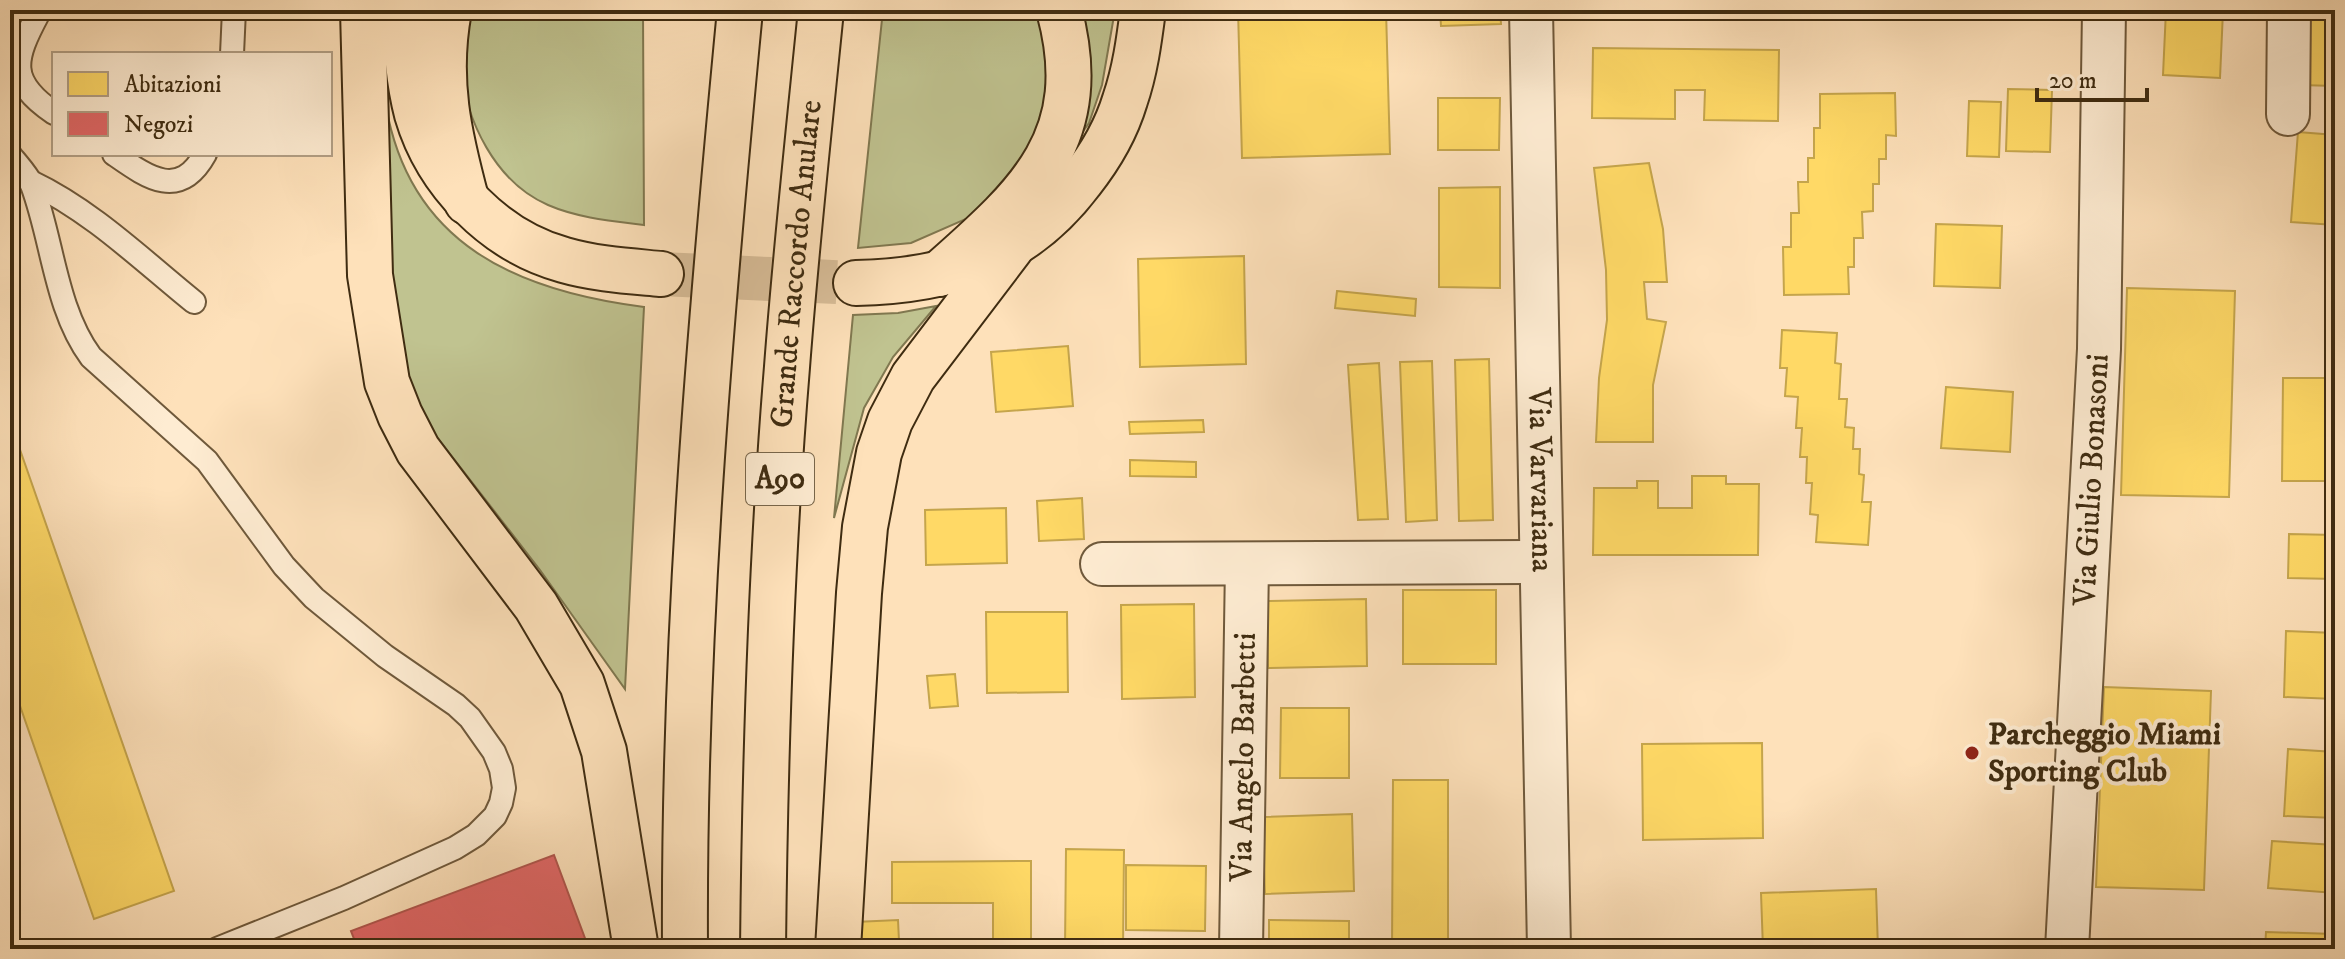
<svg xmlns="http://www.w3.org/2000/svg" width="2345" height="959" font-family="'IM FELL DW Pica',serif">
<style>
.green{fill:#c0c390;stroke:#807850;stroke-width:2}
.homes{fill:#ffd966;stroke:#c5a54c;stroke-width:2}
.shops{fill:#e06666;stroke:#b0554c;stroke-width:2}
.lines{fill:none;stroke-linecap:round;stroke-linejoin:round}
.primary-tunnel{stroke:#d8bd98;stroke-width:44;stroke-dasharray:44 22;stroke-linecap:butt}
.lane-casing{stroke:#6f593b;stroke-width:26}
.street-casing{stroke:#6f593b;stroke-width:46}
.primary-casing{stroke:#3f2c11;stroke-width:48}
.highway-casing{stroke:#3f2c11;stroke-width:48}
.lane{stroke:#feecd2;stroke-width:22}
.street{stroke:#feecd2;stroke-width:42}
.primary{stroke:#fee1ba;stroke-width:44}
.highway{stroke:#fee1ba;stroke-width:44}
.poi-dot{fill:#8f2418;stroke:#feecd2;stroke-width:3}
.labels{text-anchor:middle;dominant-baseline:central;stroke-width:8;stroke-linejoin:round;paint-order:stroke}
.shield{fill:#feecd2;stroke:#78664b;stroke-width:2}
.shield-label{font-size:30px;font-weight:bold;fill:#3f2c11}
.street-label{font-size:32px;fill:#3f2c11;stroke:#feecd2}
.poi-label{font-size:32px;font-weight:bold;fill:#3f2c11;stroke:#feecd2;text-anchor:start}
</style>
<rect width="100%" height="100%" fill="#fee1ba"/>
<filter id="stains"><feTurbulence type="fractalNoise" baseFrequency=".0025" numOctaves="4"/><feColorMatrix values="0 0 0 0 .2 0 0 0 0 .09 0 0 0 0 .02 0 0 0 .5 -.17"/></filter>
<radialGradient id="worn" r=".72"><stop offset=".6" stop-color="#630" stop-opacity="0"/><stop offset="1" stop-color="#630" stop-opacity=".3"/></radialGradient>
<!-- green -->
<g class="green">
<path d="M466 10H643L644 225C612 221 578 218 548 205 495 182 466 121 460 65 459 48 464 27 466 10Z"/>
<path d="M883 10H1044L1050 31 1047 126 993 198 966 219 911 243 858 248Z"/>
<path d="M1079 10H1115L1102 85 1089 123 1062 161Z"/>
<path d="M386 106C410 245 518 291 644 307L625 689 540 570 426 423 401 366 392 329Z"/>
<path d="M936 306 893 357 864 408 834 518 853 315 898 313Z"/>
</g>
<!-- homes -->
<g class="homes">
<path d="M1238 10H1386L1390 154 1242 158Z"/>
<path d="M1440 10H1500L1501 24 1441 26Z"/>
<path d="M2166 10 2223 11 2220 78 2163 75Z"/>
<path d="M2302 10H2335V86L2300 85Z"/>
<path d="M1593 48 1779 50 1778 121 1704 120 1705 90H1675V119L1592 118Z"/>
<path d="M2008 89 2052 90 2050 152 2006 151Z"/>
<path d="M1895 93 1896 136 1886 135V159H1879V184H1873V211L1862 212 1863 238H1854V267H1848L1849 294 1784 295 1783 247H1791V213H1799L1798 182H1808V158H1814V128H1820V94Z"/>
<path d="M1438 98H1500L1499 150H1438Z"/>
<path d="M1969 101 2001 102 1999 157 1967 156Z"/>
<path d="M2298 132 2335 135V225L2291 222Z"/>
<path d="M1649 163 1663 229 1667 282H1644L1647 319 1666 322 1653 385V442H1596L1599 378 1607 320 1606 270 1594 168Z"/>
<path d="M1500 187V288L1439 287V188Z"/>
<path d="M1936 224 2002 226 2000 288 1934 286Z"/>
<path d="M1244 256 1246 364 1140 367 1138 259Z"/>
<path d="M2127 288 2235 291 2229 497 2121 495Z"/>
<path d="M1337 291 1416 299 1415 316 1335 308Z"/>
<path d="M1782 330 1837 333 1835 363 1841 364 1839 399H1847L1845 427 1854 428 1853 449H1860L1859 474 1864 475 1862 502H1871L1868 545 1816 542 1818 515 1810 514 1812 483H1806L1807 457H1800L1802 428H1796L1798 397 1785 396 1787 368H1780Z"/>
<path d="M1068 346 1073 406 996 412 991 352Z"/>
<path d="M1489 359 1493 520 1459 521 1455 360Z"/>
<path d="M1432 361 1437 520 1406 522 1400 362Z"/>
<path d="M1379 363 1388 519 1358 520 1348 365Z"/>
<path d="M2283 378H2335V481H2282Z"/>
<path d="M1946 387 2013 392 2010 452 1941 448Z"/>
<path d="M1203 420 1204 432 1130 434 1129 422Z"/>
<path d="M10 421 174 891 94 919 10 677Z"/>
<path d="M1130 460 1196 462V477L1130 476Z"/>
<path d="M1692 476H1726V484H1759L1758 555H1593L1594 488H1637V481H1658V508H1692Z"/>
<path d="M2332 485H2335V522H2331Z"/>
<path d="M1082 498 1084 539 1039 541 1037 501Z"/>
<path d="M1006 508 1007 563 926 565 925 510Z"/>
<path d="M2289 534 2335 535V579L2288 578Z"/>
<rect x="1403" y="590" width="93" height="74"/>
<path d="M1366 599 1367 666 1268 668 1267 601Z"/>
<path d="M1194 604 1195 697 1122 699 1121 605Z"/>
<path d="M986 612H1067L1068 692 987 693Z"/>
<path d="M2286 631 2335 633V699L2284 697Z"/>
<path d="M955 674 958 706 930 708 927 676Z"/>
<path d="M2104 687 2211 691 2204 890 2096 887Z"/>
<path d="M1281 708H1349V778H1280Z"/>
<path d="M1762 743 1763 838 1643 840 1642 744Z"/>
<path d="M2288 749 2335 752V818L2284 816Z"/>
<path d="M1393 780H1448V949H1392Z"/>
<path d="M1352 814 1354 891 1265 894 1262 817Z"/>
<path d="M2272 841 2335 845V893L2268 888Z"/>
<path d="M1066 849 1124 850 1123 949H1065Z"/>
<path d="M1031 861V949H993V903H892V862Z"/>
<path d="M1126 865 1206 866 1205 931 1126 930Z"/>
<path d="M1876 889 1878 949H1763L1761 893Z"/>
<path d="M898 920 899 941 934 939 935 949H857L855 922Z"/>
<path d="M1269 920 1349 921V949H1269Z"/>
<path d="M2266 932 2335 934V949H2265Z"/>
</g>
<!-- shops -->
<path class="shops" d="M554 855 589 949H358L351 931Z"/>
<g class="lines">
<!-- primary-tunnel -->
<path class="primary-tunnel" d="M661 274 856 283"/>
<defs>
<g id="lane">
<path d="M38 14C14 59 7 81 54 113"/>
<path d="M232 54 234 10"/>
<path d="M114 154C147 177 179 201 205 154"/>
<path d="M10 155C17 164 27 174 32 185 53 241 55 308 91 357L207 461 284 566 314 598 385 656 456 705 470 718 494 752 501 769 504 788 501 803 495 816 476 835 455 848 344 898 217 949"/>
<path d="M31 182C92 211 142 260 194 302"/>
</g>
<g id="street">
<path id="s1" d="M1531 10 1549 949"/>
<path d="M2288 114 2289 10"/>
<path d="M1102 564 1541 562"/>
<path id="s2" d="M1241 949 1247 564"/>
<path id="s3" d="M2067 949 2099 349 2104 10"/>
</g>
<g id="primary">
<path d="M404 10C406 45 408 80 417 114 437 182 495 241 564 260 595 269 629 271 661 274"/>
<path d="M856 283C949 281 1023 258 1081 181 1100 157 1116 130 1125 100 1135 71 1139 41 1143 10"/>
</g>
<g id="highway">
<path d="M363 10 370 275 387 382 400 415 418 450 536 606 582 684 604 751 636 949"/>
<path d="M449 10C436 80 449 135 467 202"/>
<path d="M939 274C1028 195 1094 139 1059 10"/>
<path d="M685 949C683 636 710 322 740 10"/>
<path id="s4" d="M763 949C765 755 771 560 787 367 796 248 809 129 821 10"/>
<path d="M838 949 859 593 865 527 879 453 890 421 913 377 1011 248"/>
</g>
</defs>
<!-- lane casing -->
<use href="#lane" class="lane-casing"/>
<!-- street casing -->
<use href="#street" class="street-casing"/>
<!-- primary casing -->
<use href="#primary" class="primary-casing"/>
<!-- highway casing -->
<use href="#highway" class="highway-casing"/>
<!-- lane -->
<use href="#lane" class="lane"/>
<!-- street -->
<use href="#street" class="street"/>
<!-- primary -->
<use href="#primary" class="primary"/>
<!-- highway -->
<use href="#highway" class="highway"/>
</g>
<!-- markers -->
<circle class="poi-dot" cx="1972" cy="753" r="8"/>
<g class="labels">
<!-- shield labels -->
<rect class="shield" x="746" y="453" width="68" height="52" rx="6"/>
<g class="shield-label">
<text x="780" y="479">A90</text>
</g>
<!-- street labels -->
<g class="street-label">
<text stroke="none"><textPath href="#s4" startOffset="686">Grande Raccordo Anulare</textPath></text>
<text stroke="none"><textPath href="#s1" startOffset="470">Via Varvariana</textPath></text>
<text stroke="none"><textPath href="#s3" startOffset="470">Via Giulio Bonasoni</textPath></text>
<text stroke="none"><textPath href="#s2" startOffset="192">Via Angelo Barbetti</textPath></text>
</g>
<!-- poi labels -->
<g class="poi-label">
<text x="1988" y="735">Parcheggio Miami<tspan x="1988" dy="37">Sporting Club</tspan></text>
</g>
</g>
<!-- margin -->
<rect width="2345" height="959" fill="none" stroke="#fee1ba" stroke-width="40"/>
<rect x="12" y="12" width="2321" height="935" fill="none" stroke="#3f2c11" stroke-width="4"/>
<rect x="20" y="20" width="2305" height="919" fill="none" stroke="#3f2c11" stroke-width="2"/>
<!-- legend -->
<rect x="52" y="52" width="280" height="104" fill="#feecd2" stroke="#b29f85" stroke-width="2"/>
<rect x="68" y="72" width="40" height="24" fill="#ffd966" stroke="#b29f85" stroke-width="2"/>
<text x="124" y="92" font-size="24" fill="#3f2c11">Abitazioni</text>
<rect x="68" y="112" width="40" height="24" fill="#e06666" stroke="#b29f85" stroke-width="2"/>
<text x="124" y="132" font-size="24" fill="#3f2c11">Negozi</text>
<!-- scale -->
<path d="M2037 88v12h110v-12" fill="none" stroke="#3f2c11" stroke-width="4"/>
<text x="2049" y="88" font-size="24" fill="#3f2c11" stroke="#feecd2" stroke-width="6" paint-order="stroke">20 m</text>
<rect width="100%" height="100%" filter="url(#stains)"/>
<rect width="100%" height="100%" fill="url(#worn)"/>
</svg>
